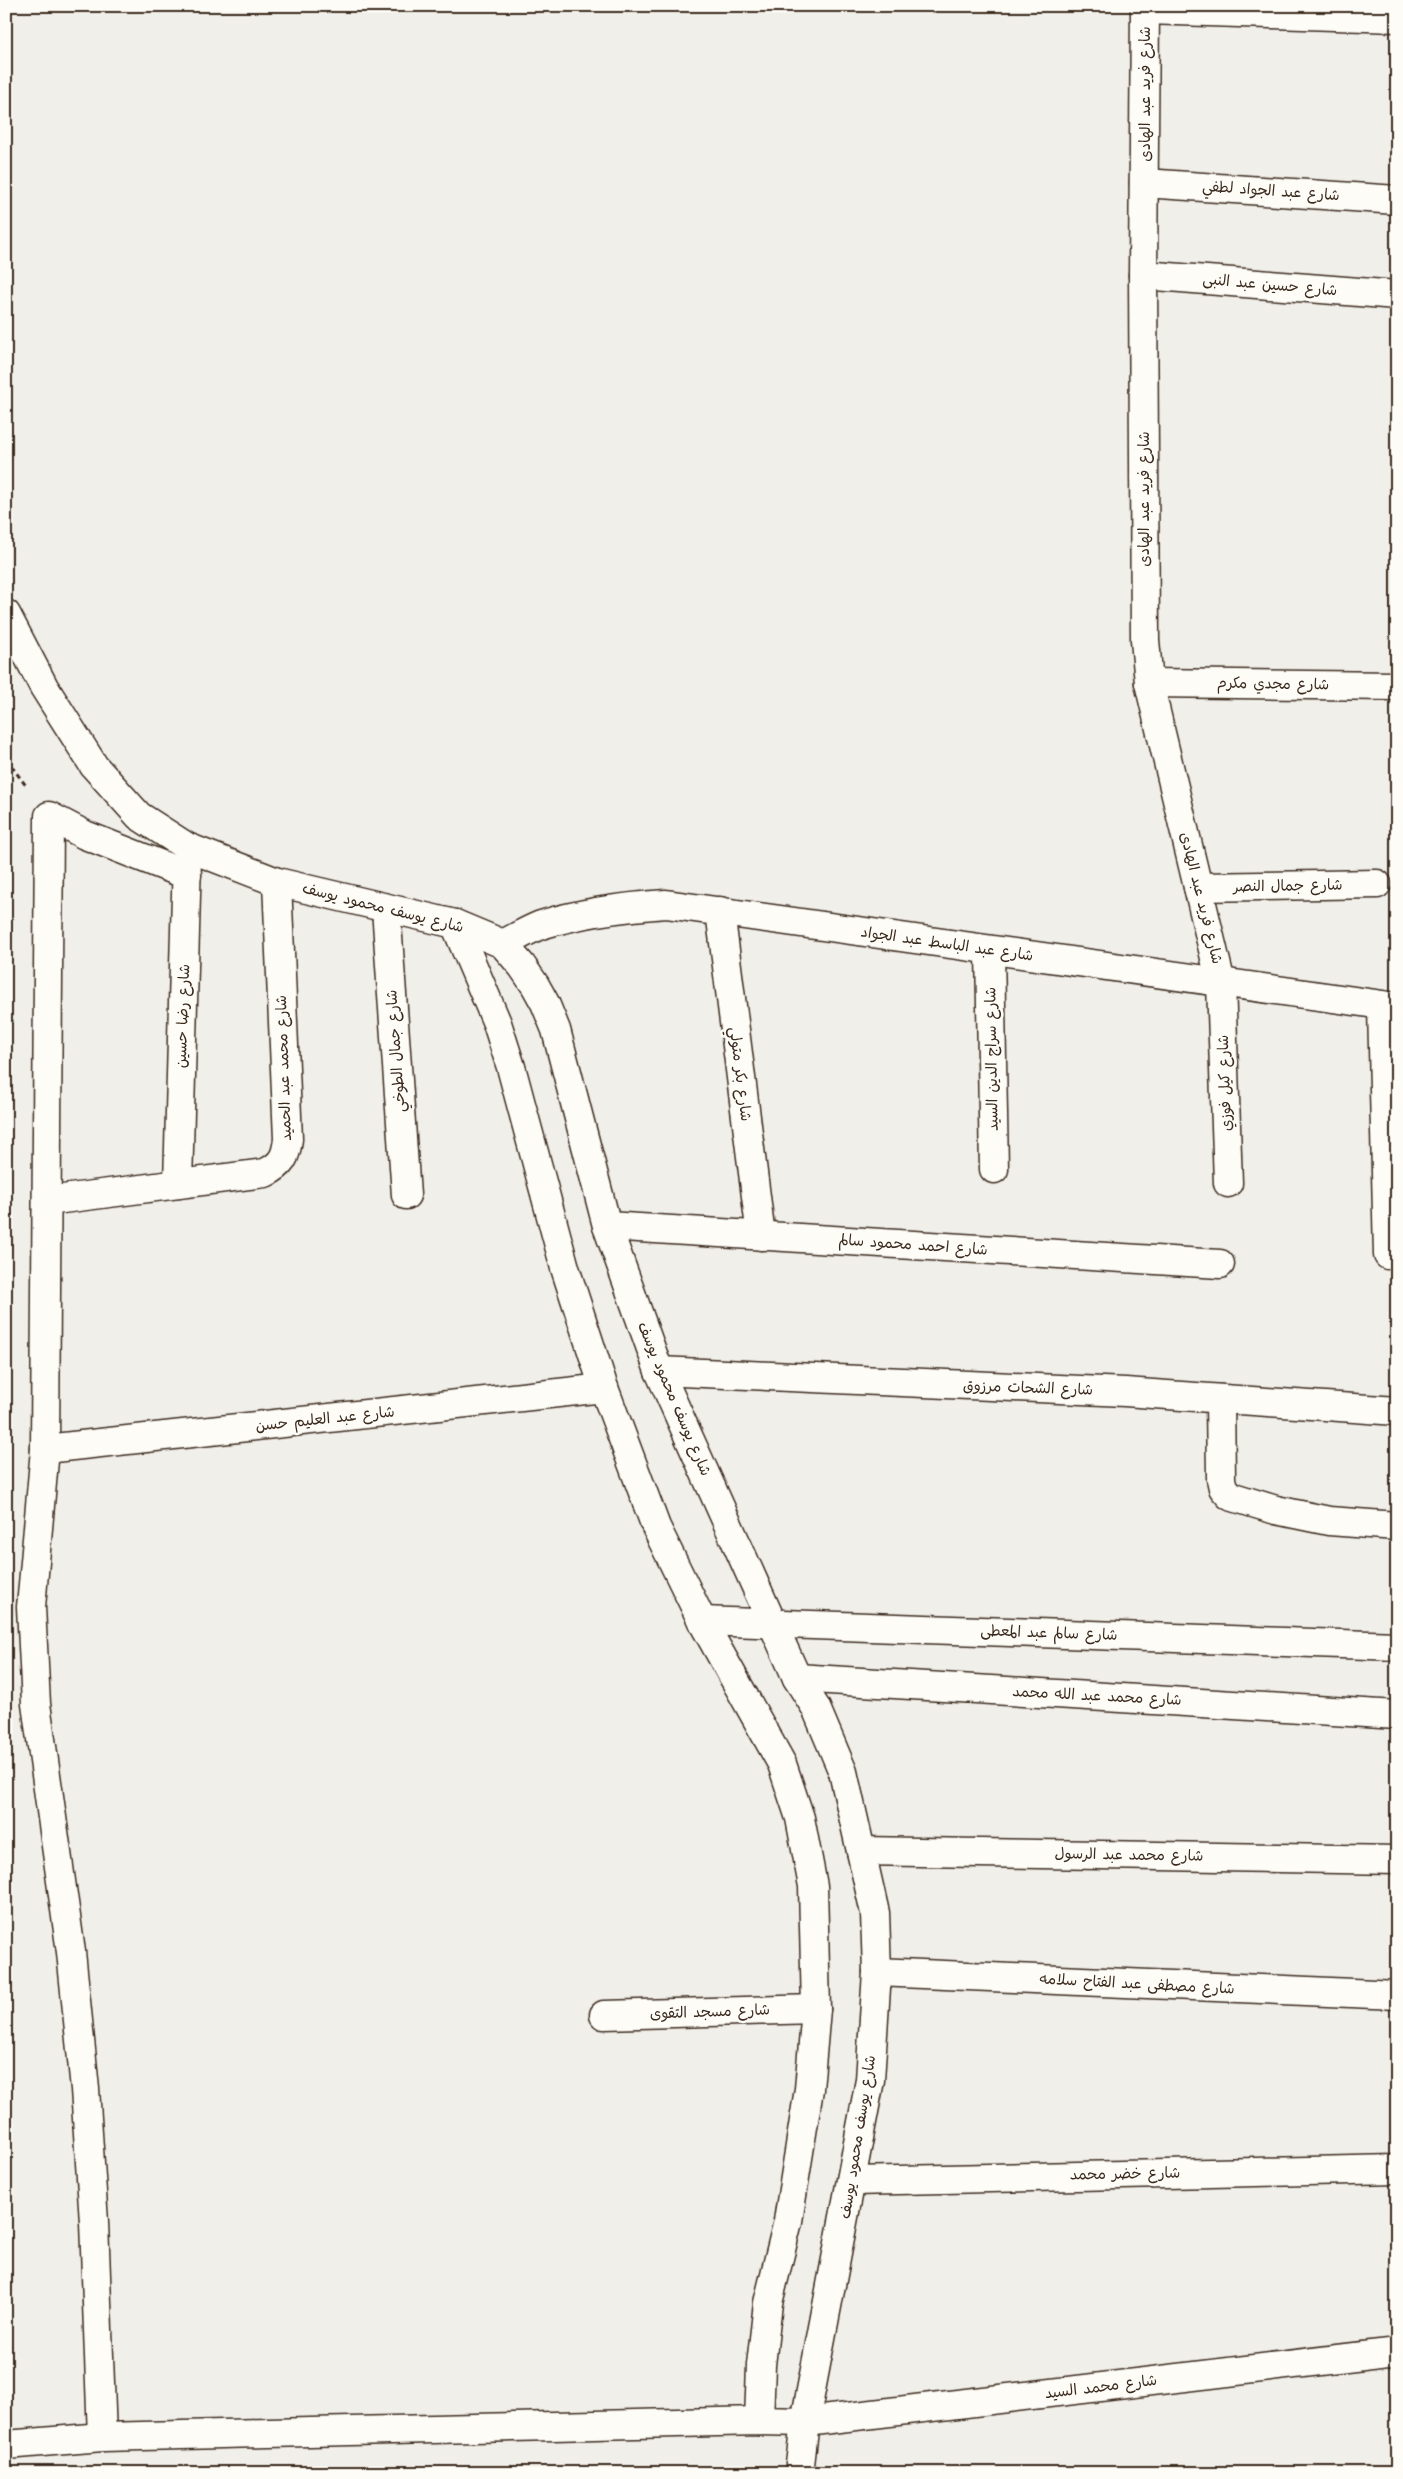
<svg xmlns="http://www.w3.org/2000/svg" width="1403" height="2479" font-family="'Architects Daughter','Playpen Sans Arabic',sans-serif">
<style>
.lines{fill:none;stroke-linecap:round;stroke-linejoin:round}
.street-casing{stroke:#3b2a1e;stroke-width:31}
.path{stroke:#3b2a1e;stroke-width:3;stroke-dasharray:5 4;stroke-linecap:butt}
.street{stroke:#fdfcf7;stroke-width:28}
.labels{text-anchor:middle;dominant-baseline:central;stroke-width:5;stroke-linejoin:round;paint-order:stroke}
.street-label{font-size:15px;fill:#3b2a1e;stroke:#fdfcf7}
</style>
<rect width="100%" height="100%" fill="#f1efea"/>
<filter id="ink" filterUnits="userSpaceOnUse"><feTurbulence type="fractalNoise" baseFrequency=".02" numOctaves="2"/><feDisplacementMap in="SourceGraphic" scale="10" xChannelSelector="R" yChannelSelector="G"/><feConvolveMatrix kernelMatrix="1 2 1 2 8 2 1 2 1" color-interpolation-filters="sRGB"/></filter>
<g filter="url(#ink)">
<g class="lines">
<defs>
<g id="street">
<path d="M1145 6 1143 275 1145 640 1149 683 1221 983 1228 1183"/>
<path d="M1145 10 1397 18"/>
<path d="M1144 183 1397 200"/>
<path d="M1143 275 1397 295"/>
<path d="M6 614 44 687 94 766 139 816 187 847 277 882 455 924 503 944 522 966 535 985 545 1003 556 1030 607 1226 659 1371 797 1678 816 1708 843 1772 875 1913 877 1972 870 2080 805 2422 799 2473"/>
<path d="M1149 683 1397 686"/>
<path d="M1198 887 1377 884"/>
<path d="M386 908 406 1195"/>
<path d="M720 911 761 1236"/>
<path d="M455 924 497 1023 511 1067 565 1268 604 1388 656 1527 702 1621 782 1764 800 1818 813 1886 816 2009 809 2089 788 2221 768 2303 761 2365 759 2421"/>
<path d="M503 944C515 938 528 930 541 925 582 912 623 907 666 904L1397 1007"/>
<path d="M990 950 994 1169"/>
<path d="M1382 1006 1388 1255"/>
<path d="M178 1184 187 858"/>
<path d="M47 1201 265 1173C282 1165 286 1157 288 1139L277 882"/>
<path d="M607 1226 1220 1264"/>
<path d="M659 1371 1125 1392 1397 1411"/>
<path d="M1220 1399 1221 1479 1223 1488 1230 1496 1276 1510 1329 1521 1397 1526"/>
<path d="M45 1449 604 1388"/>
<path d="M702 1621 1397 1646"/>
<path d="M797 1678 1397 1715"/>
<path d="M861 1851 1397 1860"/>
<path d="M877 1972 1397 1995"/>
<path d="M604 2015 816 2009"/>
<path d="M852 2181 1397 2169"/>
<path d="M102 2437 94 2222 85 2089 71 1952 36 1704 31 1607 45 1449 49 816 85 835 187 875"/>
<path d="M6 2445 102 2437 759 2421 805 2422 1397 2352"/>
</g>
</defs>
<!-- street casing -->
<use href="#street" class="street-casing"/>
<!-- path -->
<path class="path" d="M6 759 27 787"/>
<!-- street -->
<use href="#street" class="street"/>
</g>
</g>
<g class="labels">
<!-- street labels -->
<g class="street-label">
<text transform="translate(1145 94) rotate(-90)">شارع فريد عبد الهادى</text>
<text transform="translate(1271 191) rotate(4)">شارع عبد الجواد لطفي</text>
<text transform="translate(1270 285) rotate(5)">شارع حسين عبد النبى</text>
<text transform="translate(1144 499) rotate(-90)">شارع فريد عبد الهادى</text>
<text transform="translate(1273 684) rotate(1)">شارع مجدي مكرم</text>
<text transform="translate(1288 886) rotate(-1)">شارع جمال النصر</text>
<text transform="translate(1201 898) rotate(76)">شارع فريد عبد الهادى</text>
<text transform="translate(383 908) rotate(14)">شارع يوسف محمود يوسف</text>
<text transform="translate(947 944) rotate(8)">شارع عبد الباسط عبد الجواد</text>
<text transform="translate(183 1016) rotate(-88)">شارع رضا حسين</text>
<text transform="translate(396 1051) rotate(-94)">شارع جمال الطوخي</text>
<text transform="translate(992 1059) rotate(-91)">شارع سراج الدين السيد</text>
<text transform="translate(284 1068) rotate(-92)">شارع محمد عبد الحميد</text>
<text transform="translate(740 1074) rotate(83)">شارع بكر متولي</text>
<text transform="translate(1225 1083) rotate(-92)">شارع كيل فوزي</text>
<text transform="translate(913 1245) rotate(4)">شارع احمد محمود سالم</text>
<text transform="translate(1028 1388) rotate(2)">شارع الشحات مرزوق</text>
<text transform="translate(674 1399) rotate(67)">شارع يوسف محمود يوسف</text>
<text transform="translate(325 1419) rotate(-6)">شارع عبد العليم حسن</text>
<text transform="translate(1049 1633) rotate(2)">شارع سالم عبد المعطى</text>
<text transform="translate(1097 1696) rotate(3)">شارع محمد عبد الله محمد</text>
<text transform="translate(1129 1855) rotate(1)">شارع محمد عبد الرسول</text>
<text transform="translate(1137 1984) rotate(3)">شارع مصطفى عبد الفتاح سلامه</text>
<text transform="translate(710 2012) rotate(-2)">شارع مسجد التقوى</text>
<text transform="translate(858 2137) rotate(-81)">شارع يوسف محمود يوسف</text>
<text transform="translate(1125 2174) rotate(-1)">شارع خضر محمد</text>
<text transform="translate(1101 2387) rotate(-7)">شارع محمد السيد</text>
</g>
</g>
<!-- margin -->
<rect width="1403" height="2479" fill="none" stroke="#fdfcf7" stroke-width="25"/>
<rect x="12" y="12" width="1378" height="2454" fill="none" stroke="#3b2a1e" stroke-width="2" filter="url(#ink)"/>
</svg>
